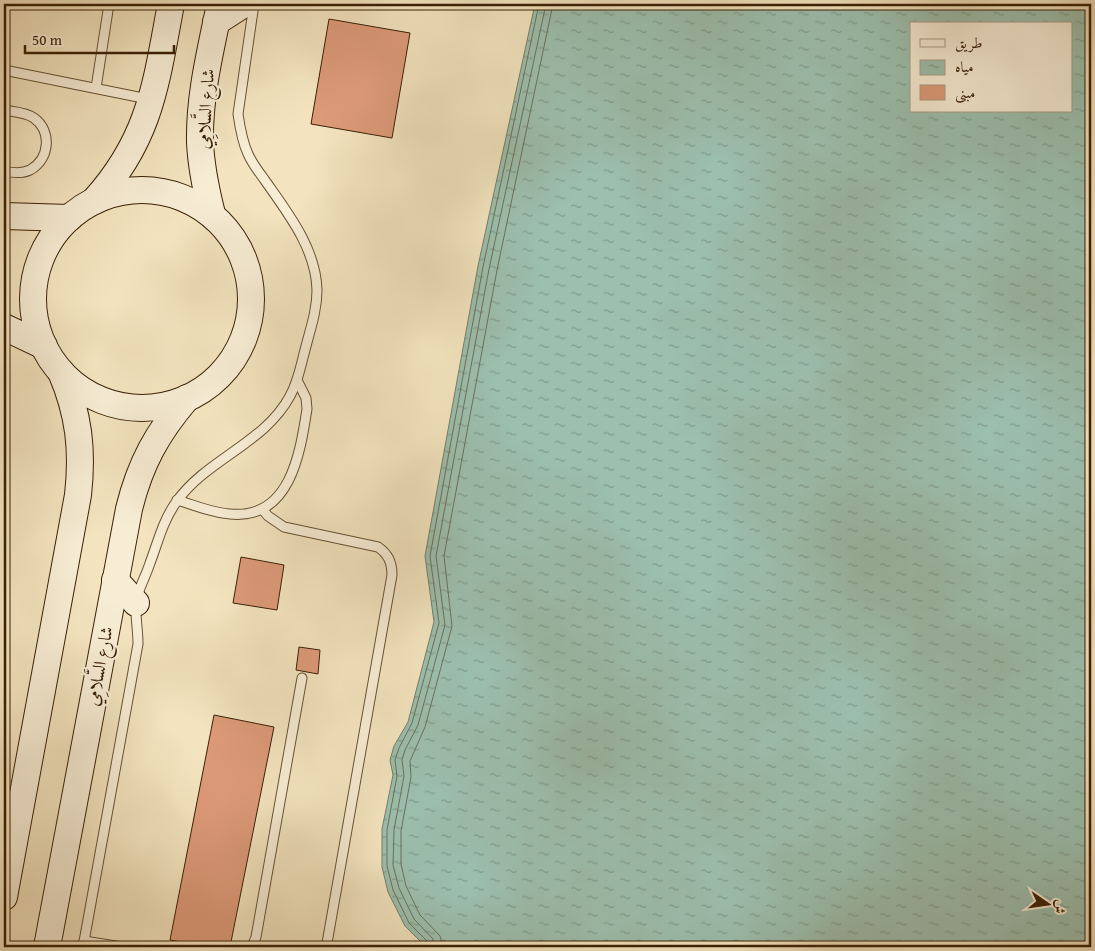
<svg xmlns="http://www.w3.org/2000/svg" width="1095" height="951" font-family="'Gentium Book Plus',Amiri,serif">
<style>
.water{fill:url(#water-ripples);stroke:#757f6b;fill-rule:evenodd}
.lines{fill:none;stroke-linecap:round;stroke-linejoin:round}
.shore{stroke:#6b705a;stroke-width:1}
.building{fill:#dd9a79;stroke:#3a2006}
.lane-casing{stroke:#685134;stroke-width:11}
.secondary-casing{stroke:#3a2006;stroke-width:28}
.lane{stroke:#f7edd5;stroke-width:9}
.secondary{stroke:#f7edd5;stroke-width:26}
.labels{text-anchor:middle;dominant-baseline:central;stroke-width:4.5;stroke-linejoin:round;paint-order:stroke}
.street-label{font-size:18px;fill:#3a2006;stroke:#f7edd5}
</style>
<defs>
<pattern id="water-ripples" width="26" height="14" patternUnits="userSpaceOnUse" patternTransform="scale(1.25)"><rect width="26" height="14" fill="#9cbfae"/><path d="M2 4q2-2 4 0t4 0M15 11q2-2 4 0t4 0" fill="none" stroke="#809b8c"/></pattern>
</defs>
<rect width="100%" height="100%" fill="#f3e4bf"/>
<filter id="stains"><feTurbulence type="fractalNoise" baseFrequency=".004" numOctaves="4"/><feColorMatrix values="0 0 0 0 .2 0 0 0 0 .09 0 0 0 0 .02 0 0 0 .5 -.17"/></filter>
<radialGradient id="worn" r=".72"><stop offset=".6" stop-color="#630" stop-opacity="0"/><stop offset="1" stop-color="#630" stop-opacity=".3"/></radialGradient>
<!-- water -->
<path class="water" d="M535 4H1091V947H426L405 926 388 892 382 867V829L393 775 390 760 394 746 408 722 434 622 425 556 478 266ZM911 24H1071V111H911Z"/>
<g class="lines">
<!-- shore -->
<g class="shore">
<path d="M429 947 428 942 409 923 393 890 387 866V830L397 776 395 760 399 748 412 723 439 623 430 556 483 267 539 4"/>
<path d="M435 947 433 939 414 919 399 888 393 865 394 830 404 776 402 760 405 750 418 725 445 625 436 556 489 269 546 4"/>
<path d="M443 947 440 936 420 915 406 886 401 864V831L411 777 410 761 425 727 452 626 444 556 497 270 553 4"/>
</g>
</g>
<!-- building -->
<g class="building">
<path d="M329 19 410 33 392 138 311 124Z"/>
<path d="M241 557 284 565 277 610 233 603Z"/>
<path d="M299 647 320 650 318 674 296 670Z"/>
<path d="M214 715 274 727 230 947H206L170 940Z"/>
</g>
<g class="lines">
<defs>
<g id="lane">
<path d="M4 70 148 99"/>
<path d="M96 88 109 4"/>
<path d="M4 110C14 112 25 112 34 118 52 131 50 159 30 170 22 174 13 173 4 171"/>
<path d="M177 500C194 505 212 513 230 514 290 520 300 454 307 409L306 398 297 380"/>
<path d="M262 509 268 516 284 527 378 547C388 554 392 562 392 575L327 943"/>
<path d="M84 941 122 947"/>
<path d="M83 947 138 644C138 630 135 615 136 602 138 589 146 576 150 563 158 542 163 520 177 501 207 459 265 443 290 396 298 382 301 365 305 350 310 330 317 311 317 290 316 248 287 212 264 179 258 171 252 163 248 154 242 141 240 128 238 114L254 4"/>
<path d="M252 947 256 937 302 678"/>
</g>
<g id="secondary">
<path d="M216 22 244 4"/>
<circle cx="142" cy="299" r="109"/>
<path d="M94 201C151 138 156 83 171 4"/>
<path d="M212 214C206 190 201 166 200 142 199 95 211 49 220 4"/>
<path d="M4 216 69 218"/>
<path d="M4 327 44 346"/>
<path d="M115 580 136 603"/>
<path d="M4 897 78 495C83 450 79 414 61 372"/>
<path d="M47 947 129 509C140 464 157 433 187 398"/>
</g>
</defs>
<!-- lane casing -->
<use href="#lane" class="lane-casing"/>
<!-- secondary casing -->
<use href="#secondary" class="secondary-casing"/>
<!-- lane -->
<use href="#lane" class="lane"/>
<!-- secondary -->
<use href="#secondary" class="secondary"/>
</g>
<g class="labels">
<!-- street labels -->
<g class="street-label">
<text transform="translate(205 109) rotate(-86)">شارع السَّلامِي</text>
<text transform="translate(99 666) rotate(-79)">شارع السَّلامِي</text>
</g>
</g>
<!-- margin -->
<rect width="1095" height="951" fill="none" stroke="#f3e4bf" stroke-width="20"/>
<rect x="5" y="5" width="1085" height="941" fill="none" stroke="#3a2006" stroke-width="2.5"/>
<rect x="10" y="10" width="1075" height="931" fill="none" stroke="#3a2006"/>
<!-- legend -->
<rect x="910" y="22" width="162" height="90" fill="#f7edd5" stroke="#ab9b82"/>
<rect x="920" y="39" width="25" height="8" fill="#f7edd5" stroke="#ab9b82"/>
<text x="955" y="48" font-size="15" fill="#3a2006">طريق</text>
<rect x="920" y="60" width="25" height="15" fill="url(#water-ripples)" stroke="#ab9b82"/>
<text x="955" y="72" font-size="15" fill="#3a2006">مياه</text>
<rect x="920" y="85" width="25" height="15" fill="#dd9a79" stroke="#ab9b82"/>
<text x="955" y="98" font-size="15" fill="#3a2006">مبنى</text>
<!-- north arrow -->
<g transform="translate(1048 904) rotate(103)" stroke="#f7edd5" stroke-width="4" paint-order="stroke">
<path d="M0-4L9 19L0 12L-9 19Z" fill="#3a2006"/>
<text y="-8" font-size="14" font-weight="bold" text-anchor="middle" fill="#3a2006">ش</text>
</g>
<!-- scale -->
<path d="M25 45v8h149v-8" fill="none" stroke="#3a2006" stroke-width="2.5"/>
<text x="32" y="45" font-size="15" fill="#3a2006" stroke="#f7edd5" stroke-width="4" paint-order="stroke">50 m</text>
<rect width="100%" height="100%" filter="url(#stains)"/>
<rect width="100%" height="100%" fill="url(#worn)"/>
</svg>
